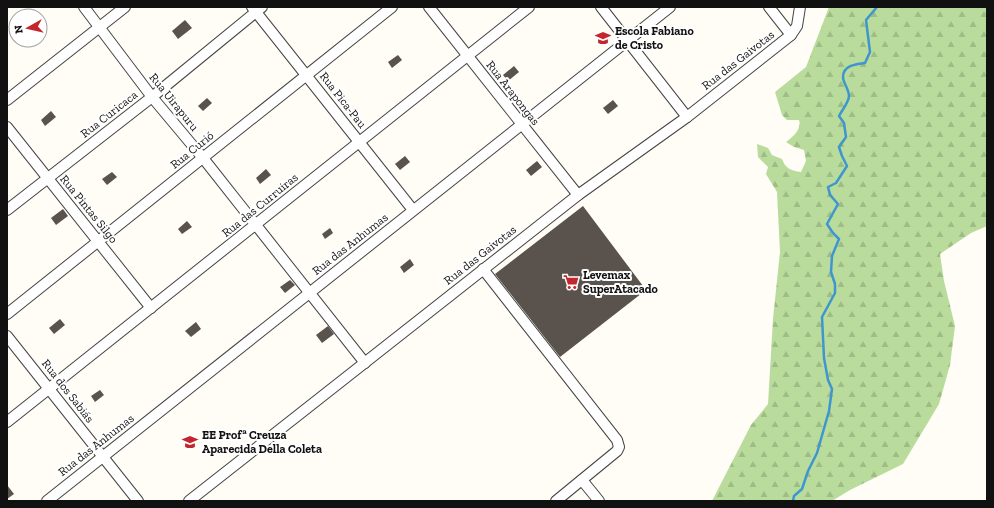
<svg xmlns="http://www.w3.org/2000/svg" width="994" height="508" font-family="'Zilla Slab',serif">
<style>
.forest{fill:url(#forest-firs)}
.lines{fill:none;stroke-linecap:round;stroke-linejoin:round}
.stream{stroke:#3f96cf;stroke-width:2.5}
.building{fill:#5a524d}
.minor-casing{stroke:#444;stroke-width:12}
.minor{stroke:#fff;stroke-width:10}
.labels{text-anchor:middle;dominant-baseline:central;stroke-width:4;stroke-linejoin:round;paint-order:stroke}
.poi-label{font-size:12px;font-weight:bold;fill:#111;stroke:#fff;text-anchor:start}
.street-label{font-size:12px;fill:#111;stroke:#fff}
</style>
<defs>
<pattern id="forest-firs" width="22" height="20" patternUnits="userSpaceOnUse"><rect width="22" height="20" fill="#b9dc9c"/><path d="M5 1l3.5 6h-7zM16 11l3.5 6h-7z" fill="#9ebc85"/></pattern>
</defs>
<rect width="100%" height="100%" fill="#fffdf5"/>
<!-- forest -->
<path class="forest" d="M829 7H987V226L971 233 940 254 944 281 955 326 950 365 939 404 903 464 850 490 832 501H712L751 425 768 404 773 319 780 252 777 192 766 174 768 167 758 157 757 144 768 148 772 155 782 159C785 168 791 171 801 172L806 161 804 150 794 147 786 142C793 137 802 129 799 120H787L782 115 775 92 806 67Z"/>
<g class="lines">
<!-- stream -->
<path class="stream" d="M793 501 794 496 802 489 808 471 817 453 829 411 832 389 828 380 824 358 822 317 835 293V284L831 272 832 256 839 239 833 233 827 224 838 204 830 195 828 187 836 183 847 166 842 156 839 147 846 137 844 123 839 116C842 110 849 102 849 96 849 89 843 83 843 77 843 65 857 64 865 63L870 52 866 20 877 7"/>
</g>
<!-- building -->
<g class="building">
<path d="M185 20 192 28 178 39 172 31Z"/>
<path d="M398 55 402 60 392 68 388 62Z"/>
<path d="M514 66 519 72 508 81 503 75Z"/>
<path d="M207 98 212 103 203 111 198 106Z"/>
<path d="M613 100 618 106 608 114 603 108Z"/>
<path d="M51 111 56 117 45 126 41 120Z"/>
<path d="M405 156 410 162 400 170 395 164Z"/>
<path d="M537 161 542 167 531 176 526 170Z"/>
<path d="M266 169 271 175 260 184 256 178Z"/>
<path d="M112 172 117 177 107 185 102 179Z"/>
<path d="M583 206 646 290 560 357 495 274Z"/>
<path d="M63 209 68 216 56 225 51 218Z"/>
<path d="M187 221 192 227 182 234 178 229Z"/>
<path d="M330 228 333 233 325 239 322 234Z"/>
<path d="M410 259 414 265 404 273 400 267Z"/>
<path d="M290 280 295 285 285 293 280 287Z"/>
<path d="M60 319 65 325 54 334 49 328Z"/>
<path d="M196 322 201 329 191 337 185 331Z"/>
<path d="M328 326 334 334 322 343 316 335Z"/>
<path d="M100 390 104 395 95 402 91 396Z"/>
<path d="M7 485 14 494 7 499Z"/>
</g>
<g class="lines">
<defs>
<g id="minor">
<path d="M84 7 152 97 203 158 365 363"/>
<path d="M252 7 413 210"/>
<path d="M429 7 578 195"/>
<path d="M601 7 687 117"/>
<path d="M769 7 791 35"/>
<path d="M7 100 125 7"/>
<path d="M7 127 151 308"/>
<path d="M7 210 152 97 262 7"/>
<path d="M483 269 617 440 619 447 617 451 556 501"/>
<path d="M7 314 392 7"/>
<path d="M7 336 138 501"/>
<path d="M7 422 529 7"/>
<path d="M582 480 599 501"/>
<path d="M47 501 670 7"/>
<path d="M189 501 578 195 687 117 791 35 797 26 800 7"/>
</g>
</defs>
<!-- minor casing -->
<use href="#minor" class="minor-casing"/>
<!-- minor -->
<use href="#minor" class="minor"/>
</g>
<!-- icons -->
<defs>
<symbol id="school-bare" viewBox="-9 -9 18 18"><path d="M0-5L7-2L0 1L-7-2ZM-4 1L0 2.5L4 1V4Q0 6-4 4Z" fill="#c4262e" stroke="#fff" stroke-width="2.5" paint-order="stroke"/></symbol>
<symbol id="supermarket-bare" viewBox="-9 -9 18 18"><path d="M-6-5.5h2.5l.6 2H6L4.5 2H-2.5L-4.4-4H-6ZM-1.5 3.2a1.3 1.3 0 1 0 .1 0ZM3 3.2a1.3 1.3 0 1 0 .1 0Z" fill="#c4262e" stroke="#fff" stroke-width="2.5" paint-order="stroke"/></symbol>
</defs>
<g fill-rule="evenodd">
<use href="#school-bare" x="592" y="27" width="22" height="22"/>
<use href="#supermarket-bare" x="560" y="271" width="22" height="22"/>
<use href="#school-bare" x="179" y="431" width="22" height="22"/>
</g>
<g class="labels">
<!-- poi labels -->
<g class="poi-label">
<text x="615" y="31">Escola Fabiano<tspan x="615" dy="14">de Cristo</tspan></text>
<text x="583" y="275">Levemax<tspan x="583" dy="14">SuperAtacado</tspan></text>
<text x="202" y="435">EE Profª Creuza<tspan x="202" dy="14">Aparecida Della Coleta</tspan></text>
</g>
<!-- street labels -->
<g class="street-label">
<text transform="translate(738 60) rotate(-38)">Rua das Gaivotas</text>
<text transform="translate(513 93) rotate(52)">Rua Arapongas</text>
<text transform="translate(343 100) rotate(52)">Rua Pica-Pau</text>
<text transform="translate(174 102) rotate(51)">Rua Uirapuru</text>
<text transform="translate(109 114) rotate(-38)">Rua Curicaca</text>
<text transform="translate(192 150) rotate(-39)">Rua Curió</text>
<text transform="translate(260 205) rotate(-39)">Rua das Curruiras</text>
<text transform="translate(89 209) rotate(51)">Rua Pintas Silgo</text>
<text transform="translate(350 244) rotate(-38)">Rua das Anhumas</text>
<text transform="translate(480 255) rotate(-38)">Rua das Gaivotas</text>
<text transform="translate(68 391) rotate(52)">Rua dos Sabiás</text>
<text transform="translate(96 445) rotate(-38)">Rua das Anhumas</text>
</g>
</g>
<!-- border -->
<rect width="994" height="508" fill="none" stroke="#111111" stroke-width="16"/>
<!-- north arrow -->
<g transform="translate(28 28) rotate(262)"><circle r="19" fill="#ffffff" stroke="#a0a0a0"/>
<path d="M0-3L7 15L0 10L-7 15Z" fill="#c4262e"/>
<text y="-6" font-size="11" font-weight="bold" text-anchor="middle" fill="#111111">N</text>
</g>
</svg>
